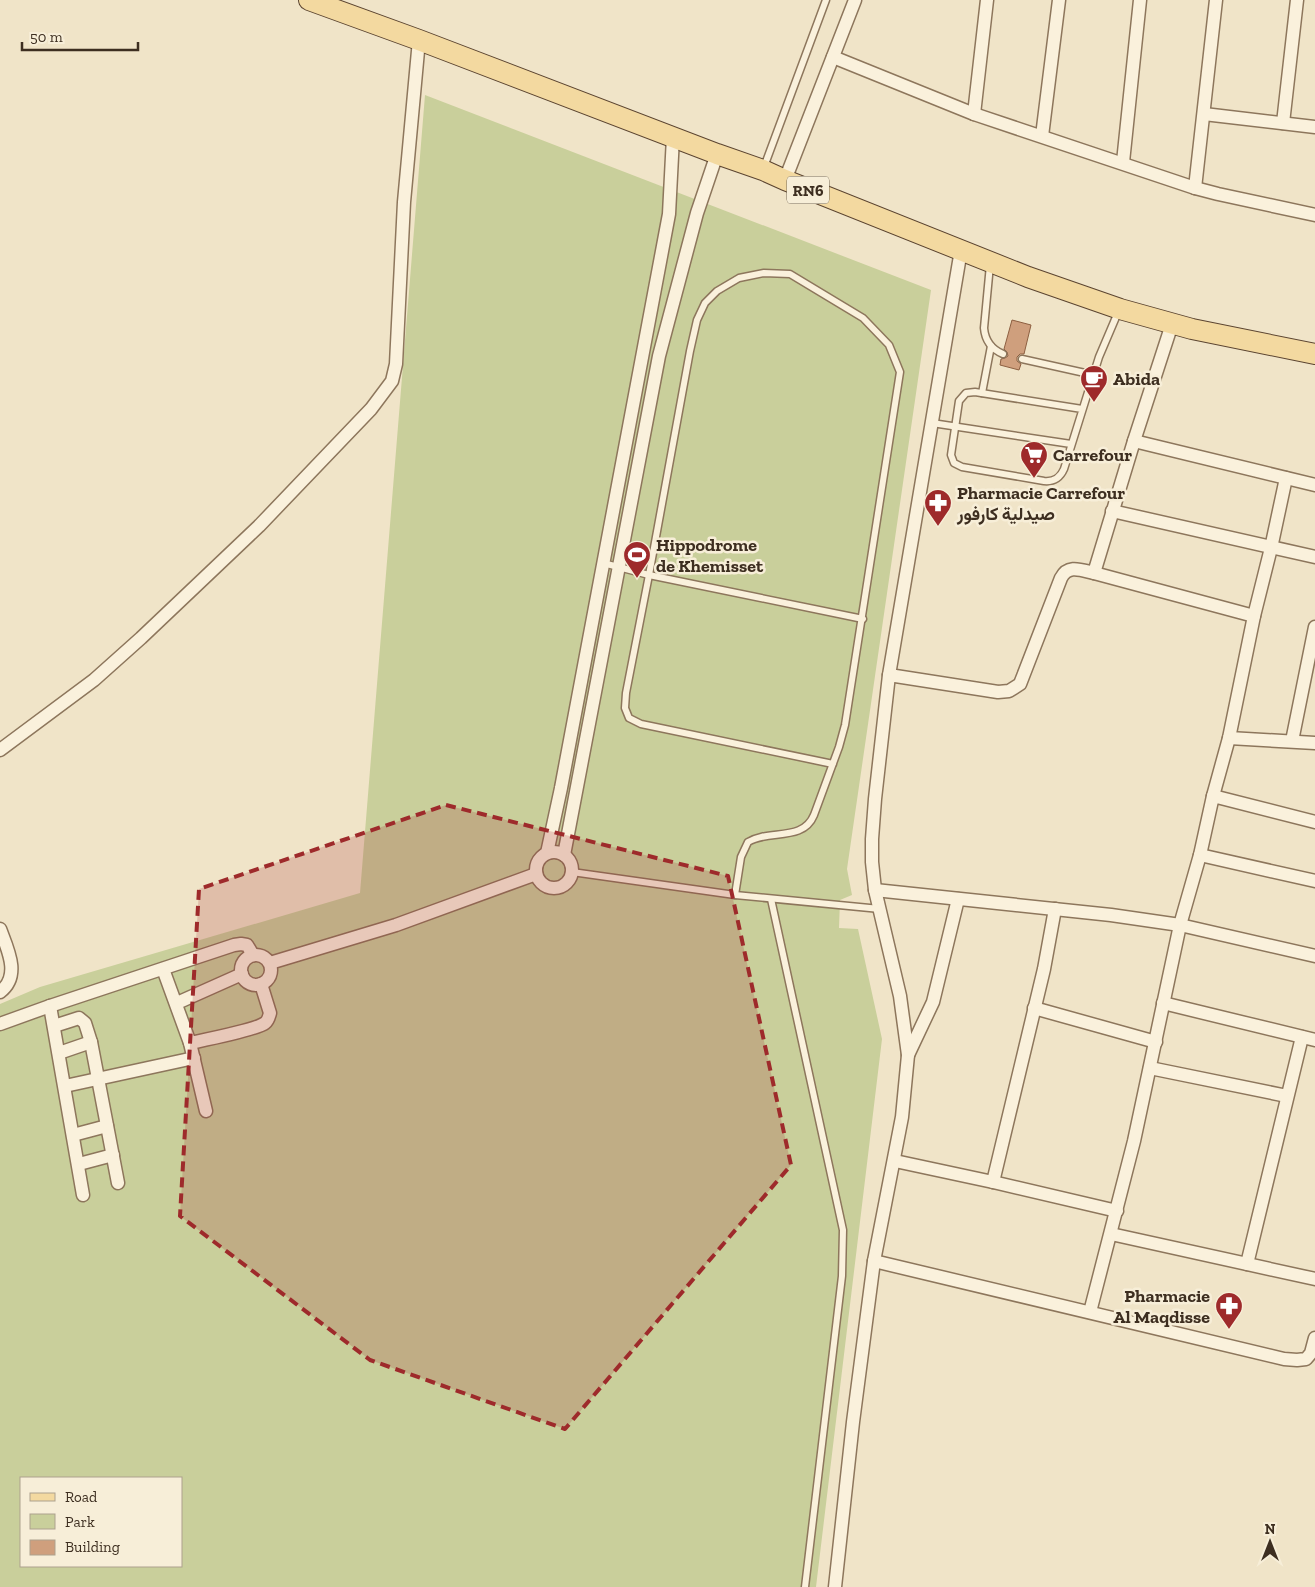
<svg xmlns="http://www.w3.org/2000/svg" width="1315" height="1587" font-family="'Zilla Slab',Vazirmatn,serif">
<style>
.green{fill:#c9cf9b;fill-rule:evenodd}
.building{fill:#cf9f7d;stroke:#8d5f41}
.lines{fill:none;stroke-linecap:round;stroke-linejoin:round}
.lane-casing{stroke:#8d765c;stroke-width:9}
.street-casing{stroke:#8d765c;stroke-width:15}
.primary-casing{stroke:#5b4430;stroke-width:22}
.lane{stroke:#faf1dc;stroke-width:6}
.street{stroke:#faf1dc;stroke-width:12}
.primary{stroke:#f3d9a0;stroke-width:20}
.marked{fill:#9e2a2b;fill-opacity:0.2;stroke:#9e2a2b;stroke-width:4;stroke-dasharray:10 6;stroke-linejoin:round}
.labels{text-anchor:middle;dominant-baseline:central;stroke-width:5;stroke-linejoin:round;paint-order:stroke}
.shield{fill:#f7eed8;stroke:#756857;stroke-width:1}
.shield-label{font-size:16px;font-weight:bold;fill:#3d2e20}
.poi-label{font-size:18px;font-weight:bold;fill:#3d2e20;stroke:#f7eed8;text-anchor:start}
</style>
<rect width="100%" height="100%" fill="#f0e4c8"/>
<!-- green -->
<path class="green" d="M425 95 931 290 847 869 852 895 840 900 839 928 858 929 882 1039 816 1587H0V1004L40 987 360 893ZM21 1478H181V1566H21Z"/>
<!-- building -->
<path class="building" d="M1012 320 1031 325 1024 354H1020L1017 357V361L1021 364 1019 370 1000 365 1001 359 1005 358 1008 356 1007 352 1004 349Z"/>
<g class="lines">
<defs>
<g id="lane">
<path d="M764 167 826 0"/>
<path d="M990 265 984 328C985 340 991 349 1003 354"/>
<path d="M1022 359 1094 375"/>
<path d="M982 393 991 346"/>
<path d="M1082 409 975 392 966 393 959 401 951 455 954 463 962 467 1044 481C1054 482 1060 478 1064 469L1099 357 1119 310"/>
<path d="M932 423 1071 444"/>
<path d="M603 563 649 575 863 619"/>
<path d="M572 872 735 895 880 909"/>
<path d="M735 895 741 857 748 842C769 829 803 842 814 815L839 747 845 725 900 372 889 345 863 318 790 274 764 273 739 278 717 291 705 303 697 320 690 351 649 575 626 693 625 708 629 718 641 724 833 764"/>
<path d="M771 899 843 1230 842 1276 805 1587"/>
</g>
<g id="street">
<path d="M833 57 974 114 1195 188 1218 194 1315 215"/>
<path d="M974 114 987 0"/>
<path d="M1204 114 1315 127"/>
<path d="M1283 123 1297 0"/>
<path d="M1042 136 1059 0"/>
<path d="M1123 162 1140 0"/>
<path d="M785 180 855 0"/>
<path d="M1195 188 1216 0"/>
<path d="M1134 441 1315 485"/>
<path d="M1112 511 1315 557"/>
<path d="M1094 573 1134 441 1172 324"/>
<path d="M889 675 998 692 1009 691 1020 684 1061 578C1068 564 1081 570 1094 573L1254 616"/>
<path d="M1229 738 1315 743"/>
<path d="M1292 741 1315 627"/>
<path d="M0 750 94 680 141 638 259 526 371 409 392 381 396 364 404 202 419 40"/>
<path d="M1213 796 1229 738 1254 616 1271 548 1286 478"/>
<circle cx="554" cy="870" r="18"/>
<path d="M547 853 561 788 669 214 673 137"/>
<path d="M564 855 659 356 697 213 717 154"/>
<path d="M1200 855 1315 881"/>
<path d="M875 890 1111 915 1180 925 1315 956"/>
<path d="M0 929C8 950 21 976 0 992"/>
<circle cx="256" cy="970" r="15"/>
<path d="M270 963 396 925 536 874"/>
<path d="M163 969 190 1043 206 1111"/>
<path d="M177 1003 242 974"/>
<path d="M1163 1003 1315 1040"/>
<path d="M50 1006 83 1195"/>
<path d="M1034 1008 1156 1042"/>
<path d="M0 1024 50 1006 234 945 241 944 247 945 253 955"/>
<path d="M54 1026 79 1018 85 1023 91 1042 118 1183"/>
<path d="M190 1043C204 1040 256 1030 265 1023 268 1021 269 1017 270 1013L261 984"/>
<path d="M59 1053 91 1042"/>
<path d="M908 1055 933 1002 958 899"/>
<path d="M1150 1068 1287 1096"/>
<path d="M65 1086 194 1058"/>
<path d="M73 1135 107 1126"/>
<path d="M895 1161 993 1182 1117 1211"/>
<path d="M79 1164 113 1155"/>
<path d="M993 1182 1044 969 1055 909"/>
<path d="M1111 1234 1315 1279"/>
<path d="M874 1261 1284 1359 1297 1360 1306 1359 1311 1353 1315 1338"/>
<path d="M1247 1264 1302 1037"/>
<path d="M1090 1312 1134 1141 1180 925 1200 855 1213 796 1315 822"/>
<path d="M835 1587 853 1422 874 1261 902 1117 908 1055 900 996 875 890 872 862V839L875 799 889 675 961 250"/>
</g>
<path id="primary" d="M309 0 419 40 717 154 763 170 785 180 1028 277 1120 309 1192 329 1315 354"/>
</defs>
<!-- lane casing -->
<use href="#lane" class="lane-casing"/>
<!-- street casing -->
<use href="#street" class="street-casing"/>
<!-- primary casing -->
<use href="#primary" class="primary-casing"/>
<!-- lane -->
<use href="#lane" class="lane"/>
<!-- street -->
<use href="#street" class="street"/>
<!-- primary -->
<use href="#primary" class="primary"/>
</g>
<!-- marked area -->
<path class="marked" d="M446 805 728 876 791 1165 565 1429 370 1360 180 1216 199 889Z"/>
<!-- icons -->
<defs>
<symbol id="cafe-pin" viewBox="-11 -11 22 30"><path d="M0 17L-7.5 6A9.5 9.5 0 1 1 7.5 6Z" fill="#9e2a2b" stroke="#f7eed8"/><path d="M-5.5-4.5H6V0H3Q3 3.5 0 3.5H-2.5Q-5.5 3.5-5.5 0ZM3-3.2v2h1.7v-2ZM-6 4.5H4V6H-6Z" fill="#fff"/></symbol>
<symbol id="supermarket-pin" viewBox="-11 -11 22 30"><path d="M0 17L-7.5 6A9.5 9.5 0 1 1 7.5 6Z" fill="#9e2a2b" stroke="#f7eed8"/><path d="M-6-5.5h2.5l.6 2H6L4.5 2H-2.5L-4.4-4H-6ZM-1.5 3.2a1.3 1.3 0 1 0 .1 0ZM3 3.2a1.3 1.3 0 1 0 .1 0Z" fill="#fff"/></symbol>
<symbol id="pharmacy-pin" viewBox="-11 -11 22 30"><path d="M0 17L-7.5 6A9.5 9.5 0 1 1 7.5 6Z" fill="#9e2a2b" stroke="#f7eed8"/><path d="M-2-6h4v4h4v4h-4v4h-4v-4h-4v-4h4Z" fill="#fff"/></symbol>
<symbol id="stadium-pin" viewBox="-11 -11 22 30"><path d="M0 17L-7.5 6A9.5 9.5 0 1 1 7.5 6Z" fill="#9e2a2b" stroke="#f7eed8"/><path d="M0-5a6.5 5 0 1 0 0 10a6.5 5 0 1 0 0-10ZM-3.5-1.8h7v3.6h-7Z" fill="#fff"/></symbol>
</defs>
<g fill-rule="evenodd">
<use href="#cafe-pin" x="1078" y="363" width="32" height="43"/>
<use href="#supermarket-pin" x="1018" y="439" width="32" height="43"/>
<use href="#pharmacy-pin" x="922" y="487" width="32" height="43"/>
<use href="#stadium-pin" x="621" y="539" width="32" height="43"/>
<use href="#pharmacy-pin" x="1213" y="1290" width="32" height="43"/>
</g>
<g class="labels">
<!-- shield labels -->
<rect class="shield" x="787" y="176.5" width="42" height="27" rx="4"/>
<g class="shield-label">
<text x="808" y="190">RN6</text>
</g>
<!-- poi labels -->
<g class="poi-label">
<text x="1113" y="379">Abida</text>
<text x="1053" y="455">Carrefour</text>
<text x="957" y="493">Pharmacie Carrefour<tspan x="957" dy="21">صيدلية كارفور</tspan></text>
<text x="656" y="545">Hippodrome<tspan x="656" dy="21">de Khemisset</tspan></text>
<text x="1210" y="1296" text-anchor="end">Pharmacie<tspan x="1210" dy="21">Al Maqdisse</tspan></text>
</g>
</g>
<!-- legend -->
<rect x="20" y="1477" width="162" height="90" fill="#f7eed8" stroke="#ada18e"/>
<rect x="30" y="1493" width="25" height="8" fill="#f3d9a0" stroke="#ada18e"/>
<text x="65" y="1502" font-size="15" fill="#3d2e20">Road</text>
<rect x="30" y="1514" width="25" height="15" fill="#c9cf9b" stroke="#ada18e"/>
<text x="65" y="1527" font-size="15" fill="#3d2e20">Park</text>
<rect x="30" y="1540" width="25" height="15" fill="#cf9f7d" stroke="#ada18e"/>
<text x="65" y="1552" font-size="15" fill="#3d2e20">Building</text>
<!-- north arrow -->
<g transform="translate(1270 1542)" stroke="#f7eed8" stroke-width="4" paint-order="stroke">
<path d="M0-4L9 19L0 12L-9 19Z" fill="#3d2e20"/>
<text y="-8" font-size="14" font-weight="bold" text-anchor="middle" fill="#3d2e20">N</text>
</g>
<!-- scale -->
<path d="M22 42v8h116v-8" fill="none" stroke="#3d2e20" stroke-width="2.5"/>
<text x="30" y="42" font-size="15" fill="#3d2e20" stroke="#f7eed8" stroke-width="4" paint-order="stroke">50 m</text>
</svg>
